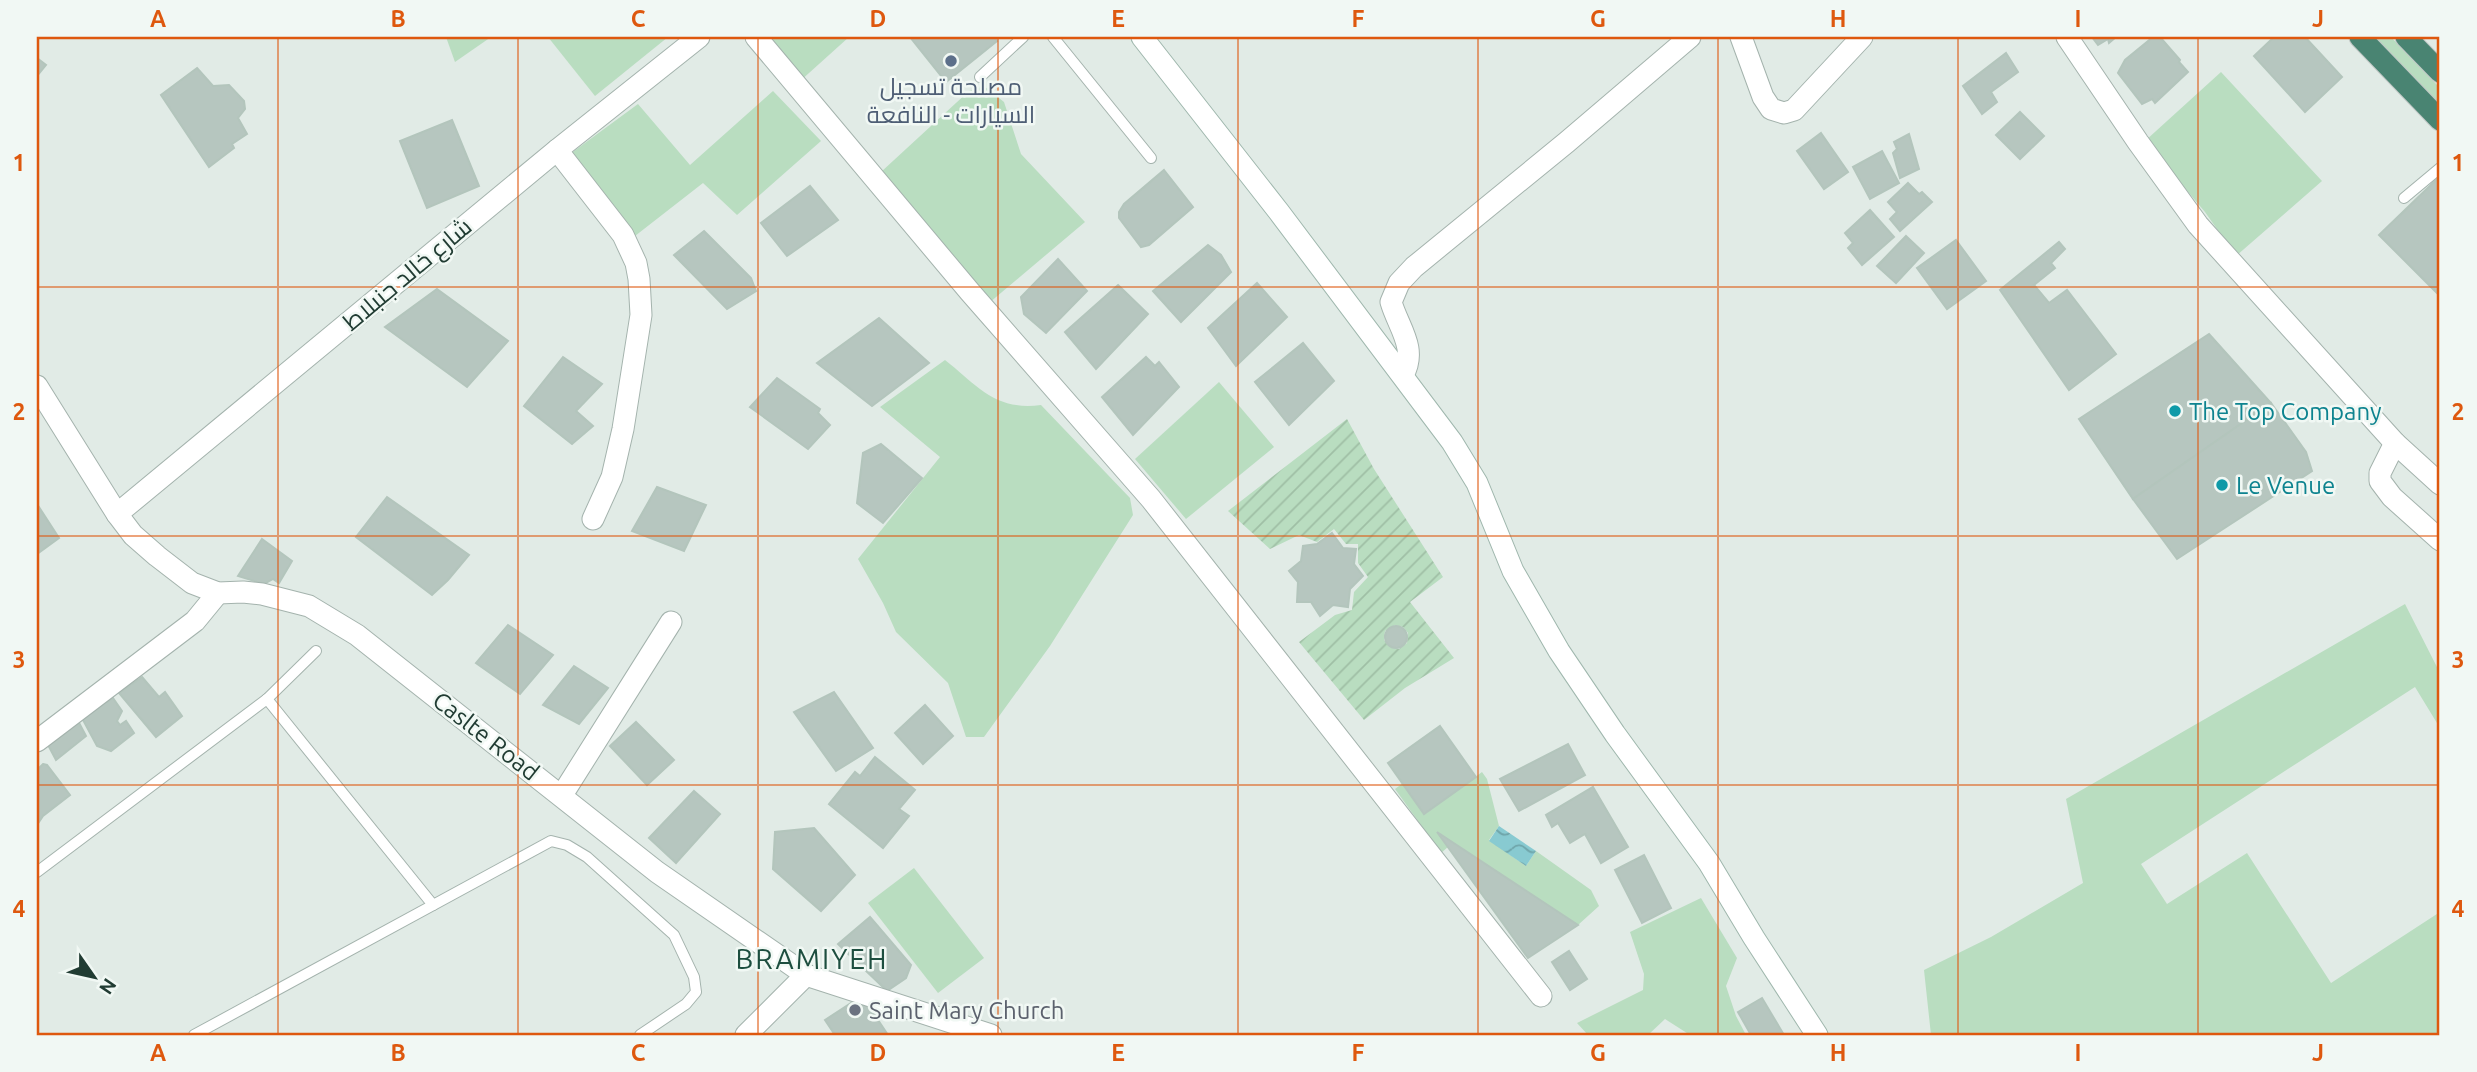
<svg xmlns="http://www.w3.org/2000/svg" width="2477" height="1072" font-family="Ubuntu,Cairo,sans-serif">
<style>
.grass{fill:#b9ddc0}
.garden{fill:url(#garden-furrows);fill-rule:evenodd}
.water{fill:url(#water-waves)}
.building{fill:#b6c6bf;stroke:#b3c5bc;stroke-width:2}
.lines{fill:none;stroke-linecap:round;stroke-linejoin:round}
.service-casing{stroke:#a4b3ad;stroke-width:12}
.minor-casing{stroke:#a4b3ad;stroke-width:23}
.tertiary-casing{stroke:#a4b3ad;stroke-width:23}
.secondary-casing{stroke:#9fb7ad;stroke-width:23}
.trunk-casing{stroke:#c1c8c6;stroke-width:23}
.service{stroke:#fff;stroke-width:10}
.minor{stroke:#fff;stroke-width:21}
.tertiary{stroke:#fff;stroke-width:21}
.secondary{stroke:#fff;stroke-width:21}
.trunk{stroke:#498472;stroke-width:21}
.grid{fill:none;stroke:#de580e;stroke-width:2;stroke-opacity:0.55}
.service-dot{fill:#5c6f8a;stroke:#f1f8f4;stroke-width:2.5}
.culture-dot{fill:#0f9aa8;stroke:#f1f8f4;stroke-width:2.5}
.worship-dot{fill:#6b7280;stroke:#f1f8f4;stroke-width:2.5}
.labels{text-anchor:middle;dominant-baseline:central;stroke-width:5;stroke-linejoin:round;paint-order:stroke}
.service-label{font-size:24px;fill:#4e5e75;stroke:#f1f8f4}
.street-label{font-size:24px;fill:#213c33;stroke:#f1f8f4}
.culture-label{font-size:24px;fill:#0d838f;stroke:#f1f8f4;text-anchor:start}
.worship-label{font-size:24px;fill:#5b616d;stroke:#f1f8f4;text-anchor:start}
.quarter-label{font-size:28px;letter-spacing:2px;fill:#1d4e3f;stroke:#f1f8f4}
.neatline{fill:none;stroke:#de580e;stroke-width:2.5}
.grid-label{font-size:23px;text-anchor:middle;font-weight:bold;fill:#de580e}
</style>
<defs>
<pattern id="garden-furrows" width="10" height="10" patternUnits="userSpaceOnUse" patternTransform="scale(1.75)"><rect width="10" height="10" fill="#b9ddc0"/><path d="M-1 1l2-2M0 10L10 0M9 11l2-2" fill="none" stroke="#9fbfa5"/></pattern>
<pattern id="water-waves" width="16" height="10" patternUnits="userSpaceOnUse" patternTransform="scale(1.75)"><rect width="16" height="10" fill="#88cad1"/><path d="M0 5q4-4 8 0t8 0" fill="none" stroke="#6fa5aa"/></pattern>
</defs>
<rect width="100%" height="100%" fill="#e1ebe6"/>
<!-- grass -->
<g class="grass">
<path d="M446 37H491L455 62Z"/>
<path d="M548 37H668L595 96Z"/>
<path d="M768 37H849L799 82Z"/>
<path d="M2375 37H2391L2440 88V105Z"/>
<path d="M2221 72 2322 181 2236 256 2205 212 2145 141Z"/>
<path d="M984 86 1004 102 1021 154 1085 222 989 303 881 172 969 91Z"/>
<path d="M773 91 821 141 737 215 703 183 635 236 570 154 638 104 690 165Z"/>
<path d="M945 360C978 386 995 411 1041 405L1130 498 1133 515 1050 646 984 737H966L948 683 896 632 883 603 858 559 940 457 880 407Z"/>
<path d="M1219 382 1274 447 1186 519 1135 459Z"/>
<path d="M2405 604 2440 673V728L2415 687 2141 864 2167 904 2247 853 2331 983 2440 912V1035H1931L1924 970 1991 937 2083 883 2066 799Z"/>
<path d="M1482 772 1487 779 1499 826 1489 840 1526 866 1536 851 1591 890 1599 906 1578 925 1439 834 1448 847 1441 853 1395 789 1403 783 1425 814Z"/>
<path d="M914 868 984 958 938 993 868 903Z"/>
<path d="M1701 898 1737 958 1726 986 1736 1016 1746 1035H1690L1665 1019 1648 1035H1588L1577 1023 1643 990 1644 974 1630 932Z"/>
</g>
<!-- garden -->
<path class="garden" d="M1347 419 1374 469 1443 577 1410 602 1454 658 1405 688 1364 720 1299 642 1335 615 1352 610 1354 592 1368 577 1358 563V544H1346L1334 529 1317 542 1299 535 1270 549 1228 511ZM1395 625 1403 627 1408 633 1407 643 1399 649 1390 646 1384 640 1385 631Z"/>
<!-- water -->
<path class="water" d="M1499 826 1536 851 1526 866 1489 841Z"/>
<!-- building -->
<g class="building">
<path d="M910 37H994L997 41 946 82Z"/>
<path d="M2092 37H2116L2109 43 2108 39 2098 45Z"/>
<path d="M2153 37H2160L2180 60 2179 62 2188 72 2155 103 2152 99 2142 104 2118 73 2125 60Z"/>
<path d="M2274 37H2305L2342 77 2305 112 2254 56Z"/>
<path d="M2006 53 2018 72 1991 92 1997 102 1982 114 1963 86Z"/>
<path d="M37 58 46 65 37 76Z"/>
<path d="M197 68 213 86 229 85 244 101 245 109 238 118 247 134 232 144 234 148 209 167 161 95Z"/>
<path d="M2020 112 2044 136 2020 159 1996 135Z"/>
<path d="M452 120 479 186 427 208 400 141Z"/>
<path d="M1821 133 1848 172 1824 189 1797 151Z"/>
<path d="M1909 134 1919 169 1900 178 1893 153 1897 149 1894 142Z"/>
<path d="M1882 151 1899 183 1870 199 1853 167Z"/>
<path d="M1164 170 1193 207 1149 245 1141 247 1119 218V212L1124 204Z"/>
<path d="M2440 176V296L2379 235Z"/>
<path d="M1908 183 1919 194 1922 192 1932 202 1900 231 1890 219 1897 212 1888 202Z"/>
<path d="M810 186 838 220 787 256 761 223Z"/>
<path d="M1870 210 1894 237 1862 265 1848 248 1853 243 1845 233Z"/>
<path d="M704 231 751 278 756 291 727 309 674 255Z"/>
<path d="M1906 236 1924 253 1896 283 1877 266Z"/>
<path d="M1956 240 1986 281 1947 309 1917 268Z"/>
<path d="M2059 242 2065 249 2051 263 2055 268 2034 285 2049 303 2067 290 2116 354 2069 390 2000 290Z"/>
<path d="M1208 245 1221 255 1231 272 1181 322 1153 291Z"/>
<path d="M1058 259 1087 291 1046 333 1024 314 1021 297Z"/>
<path d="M1257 283 1287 317 1236 366 1208 328Z"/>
<path d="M1118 285 1148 314 1096 369 1065 332Z"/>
<path d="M437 289 508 341 467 387 385 327Z"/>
<path d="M879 318 929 363 872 406 817 363Z"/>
<path d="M2209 334 2271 403 2133 499 2079 419Z"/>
<path d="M1303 343 1334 381 1289 425 1255 382Z"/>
<path d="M563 357 602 384 576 411 593 426 572 444 524 406Z"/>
<path d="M1146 357 1155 366 1159 362 1179 387 1133 435 1102 397Z"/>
<path d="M777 378 820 409 818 413 830 425 808 449 750 407Z"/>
<path d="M2271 403 2306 452 2312 471 2177 559 2133 499Z"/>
<path d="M881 444 922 478 883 523 857 503 863 453Z"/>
<path d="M657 487 706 505 684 551 632 531Z"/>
<path d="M387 497 469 555 448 580 432 595 356 537Z"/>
<path d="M37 504 59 538 37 554Z"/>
<path d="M1332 533 1343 548 1356 549 1354 564 1363 576 1350 589 1348 607 1333 605 1320 616 1311 602H1297L1298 582 1289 571 1301 561 1303 546 1317 544Z"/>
<path d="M262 539 292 561 279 583 273 579 264 584 238 576Z"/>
<path d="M508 625 553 655 520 694 476 663Z"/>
<circle cx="1396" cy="637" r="11"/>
<path d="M574 666 608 688 579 724 543 705Z"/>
<path d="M142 677 159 697 165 692 182 716 156 737 119 693Z"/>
<path d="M834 692 873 748 836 771 794 712Z"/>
<path d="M113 698 122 711 117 721 120 725 126 721 134 733 111 751 97 746 82 718 105 700 107 702Z"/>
<path d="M925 705 953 736 923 764 895 733Z"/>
<path d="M77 719 86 736 56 760 47 743Z"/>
<path d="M636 722 674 760 647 785 610 746Z"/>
<path d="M1440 726 1476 777 1424 814 1388 763Z"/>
<path d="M1568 744 1585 775 1519 811 1500 779Z"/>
<path d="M875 757 915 790 899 809 909 816 883 848 829 804 855 772 860 776Z"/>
<path d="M43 764 47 765 70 795 43 816 37 825V770Z"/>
<path d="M1593 787 1628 847 1601 863 1585 834 1570 843 1558 823 1552 827 1546 815Z"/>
<path d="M694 791 720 814 676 863 649 838Z"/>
<path d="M814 828 855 875 821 911 773 869 775 832Z"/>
<path d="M1437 832 1578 925 1528 958Z"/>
<path d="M1644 855 1671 908 1642 923 1615 870Z"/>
<path d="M870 917 911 965 906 978 887 991 838 944Z"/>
<path d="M1569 951 1587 979 1570 990 1552 962Z"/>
<path d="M862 996 888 1035H835L825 1020Z"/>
<path d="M1762 998 1784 1035H1751L1738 1012Z"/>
</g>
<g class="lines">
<defs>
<g id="service">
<path d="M1053 37 1151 158"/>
<path d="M980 77 1023 37"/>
<path d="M2404 198 2440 168"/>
<path d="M267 699 433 905"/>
<path d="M37 872 267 699 316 651"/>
<path d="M194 1035 551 841 567 845 587 857 674 935 694 977 696 992 686 1004 640 1035"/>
</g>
<g id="minor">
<path d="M756 37 970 292 1151 499 1541 996"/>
<path d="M1741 37 1763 97 1771 109 1784 113 1794 110 1862 37"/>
<path d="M2067 37 2138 142 2198 225 2395 443 2440 484"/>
<path d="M557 150 623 235 636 263 639 279 641 315 623 429 612 477 593 519"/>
<path d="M1403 375C1418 348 1398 327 1391 302L1399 283 1414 267 1567 142 1690 37"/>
<path d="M2395 443 2380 473V481L2392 497 2440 540"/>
<path d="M117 514 557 150 699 37"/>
<path d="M37 741 195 621 218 593"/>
<path d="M562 795 671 622"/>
<path d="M746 1035 806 975"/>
</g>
<path id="tertiary" d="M37 386 117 514 133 535 157 556 192 583 218 593 243 592 262 594 309 606 357 635 657 872 806 975 991 1035"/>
<path id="secondary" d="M1142 37 1279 212 1452 442 1477 483 1513 571 1559 651 1615 734 1709 863 1754 938 1817 1035"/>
<g id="trunk">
<path d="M2360 37 2440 120"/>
<path d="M2406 37 2440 72"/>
</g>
</defs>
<!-- service casing -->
<use href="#service" class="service-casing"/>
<!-- minor casing -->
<use href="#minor" class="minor-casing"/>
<!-- tertiary casing -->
<use href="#tertiary" class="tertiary-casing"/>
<!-- secondary casing -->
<use href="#secondary" class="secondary-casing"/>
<!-- trunk casing -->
<use href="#trunk" class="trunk-casing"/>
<!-- service -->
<use href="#service" class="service"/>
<!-- minor -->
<use href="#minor" class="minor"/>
<!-- tertiary -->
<use href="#tertiary" class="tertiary"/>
<!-- secondary -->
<use href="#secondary" class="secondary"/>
<!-- trunk -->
<use href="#trunk" class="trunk"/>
</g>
<!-- grid -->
<path class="grid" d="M278 37V1035M518 37V1035M758 37V1035M998 37V1035M1238 37V1035M1478 37V1035M1718 37V1035M1958 37V1035M2198 37V1035M37 287H2440M37 536H2440M37 785H2440"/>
<!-- markers -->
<circle class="service-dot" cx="951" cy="61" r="7"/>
<g class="culture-dot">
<circle cx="2175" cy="411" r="7"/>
<circle cx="2222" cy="485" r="7"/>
</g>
<circle class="worship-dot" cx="855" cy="1010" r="7"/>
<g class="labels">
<!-- service labels -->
<g class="service-label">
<text x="951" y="86">مصلحة تسجيل<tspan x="951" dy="28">السيارات - النافعة</tspan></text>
</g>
<!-- street labels -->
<g class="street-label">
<text transform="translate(407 274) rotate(-40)">شارع خالد جنبلاط</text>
<text transform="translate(486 736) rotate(38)">Caslte Road</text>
</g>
<!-- culture labels -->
<g class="culture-label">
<text x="2189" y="411">The Top Company</text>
<text x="2236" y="485">Le Venue</text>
</g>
<!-- worship labels -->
<g class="worship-label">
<text x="869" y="1010">Saint Mary Church</text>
</g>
<!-- quarter labels -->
<g class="quarter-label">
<text x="812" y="958">BRAMIYEH</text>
</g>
</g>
<!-- border -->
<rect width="2477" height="1072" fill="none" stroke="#f1f8f4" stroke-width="77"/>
<!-- north arrow -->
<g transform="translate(94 977) rotate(124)" stroke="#f1f8f4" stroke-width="5" paint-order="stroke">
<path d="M0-5L12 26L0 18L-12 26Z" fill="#213c33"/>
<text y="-10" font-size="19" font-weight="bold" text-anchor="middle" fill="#213c33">N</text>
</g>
<rect x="38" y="38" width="2400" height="996" class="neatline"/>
<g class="grid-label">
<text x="158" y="27">A</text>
<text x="398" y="27">B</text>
<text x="638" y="27">C</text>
<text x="878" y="27">D</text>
<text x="1118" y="27">E</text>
<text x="1358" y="27">F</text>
<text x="1598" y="27">G</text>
<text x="1838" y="27">H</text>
<text x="2078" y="27">I</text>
<text x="2318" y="27">J</text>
<text x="19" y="171">1</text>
<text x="2458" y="171">1</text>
<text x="19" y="420">2</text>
<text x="2458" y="420">2</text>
<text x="19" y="668">3</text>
<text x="2458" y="668">3</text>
<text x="19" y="917">4</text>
<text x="2458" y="917">4</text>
<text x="158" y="1061">A</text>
<text x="398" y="1061">B</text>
<text x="638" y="1061">C</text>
<text x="878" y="1061">D</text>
<text x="1118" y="1061">E</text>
<text x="1358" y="1061">F</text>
<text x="1598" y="1061">G</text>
<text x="1838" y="1061">H</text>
<text x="2078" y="1061">I</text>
<text x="2318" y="1061">J</text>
</g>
</svg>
